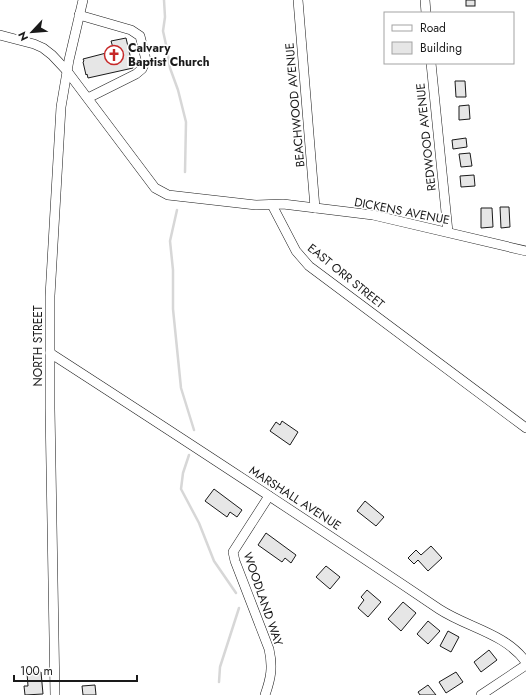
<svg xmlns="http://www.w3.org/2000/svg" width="526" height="695" font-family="Jost,sans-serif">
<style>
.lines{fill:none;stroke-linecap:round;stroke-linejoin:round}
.stream{stroke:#d7d7d7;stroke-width:2.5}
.building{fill:#e6e6e6;stroke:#1a1a1a}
.minor-casing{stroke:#1a1a1a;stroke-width:10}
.minor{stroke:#fff;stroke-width:9}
.labels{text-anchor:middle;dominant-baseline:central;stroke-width:3;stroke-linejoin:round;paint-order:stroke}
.poi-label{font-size:12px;font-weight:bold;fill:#1a1a1a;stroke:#fff;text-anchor:start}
.street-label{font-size:12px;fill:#1a1a1a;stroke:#fff}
</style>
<rect width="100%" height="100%" fill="#fff"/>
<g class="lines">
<!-- stream -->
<g class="stream">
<path d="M164 0 165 17 163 31 167 49 170 68 178 90 186 122 185 172"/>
<path d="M177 210 170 241 173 270V309L181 388 194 430"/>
<path d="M189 455 183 473 181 489 199 523 214 561 236 593"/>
<path d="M219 682 220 667 239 608"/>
</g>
</g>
<!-- building -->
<g class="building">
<rect x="466" y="0" width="9" height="6"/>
<path d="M126 38 133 68 88 78 87 74 86 75 83 62 84 61 83 59 114 51 111 41Z"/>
<path d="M455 81H465L466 97H456Z"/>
<path d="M469 105 470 119 459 120V106Z"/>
<path d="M466 138 467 147 453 149 452 140Z"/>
<path d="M470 153 472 166 461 167 459 154Z"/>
<path d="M474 175 475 186 461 187 460 176Z"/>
<path d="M500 207H509L510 227 501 228Z"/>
<path d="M481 208H492L493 227 481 228Z"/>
<path d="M282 421 298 432 290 445 270 431 276 422 280 425Z"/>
<path d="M214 489 242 510 237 517 230 512 227 517 205 501Z"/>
<path d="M365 501 384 517 376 526 357 511Z"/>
<path d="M266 533 296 555 291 563 285 558 282 562 258 545Z"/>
<path d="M431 546 442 558 428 571 418 560 414 564 408 558 416 550 421 555Z"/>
<path d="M326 566 340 577 330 589 316 577Z"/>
<path d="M367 590 381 602 368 617 358 608 364 600 361 597Z"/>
<path d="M403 602 416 613 401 631 388 619Z"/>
<path d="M428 621 440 631 428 644 417 634Z"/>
<path d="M448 631 459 637 451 652 440 646Z"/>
<path d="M489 650 497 660 481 672 474 662Z"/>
<path d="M41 672 43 694 25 695 24 686H28L27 673Z"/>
<path d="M456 672 463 682 446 693 439 682Z"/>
<path d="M95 685 96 695H83L82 686Z"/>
<path d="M428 685 436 695H420L418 692Z"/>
</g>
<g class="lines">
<defs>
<g id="minor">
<path d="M298 0 315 208"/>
<path d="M425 0 426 13"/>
<path d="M79 15 131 30 140 36 146 60 142 69 136 74 88 98"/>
<path d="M0 35 34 44 43 48 52 55 67 71 155 188 168 195 256 205 283 204 373 215 526 251"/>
<path d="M431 63 448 232"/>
<path d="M272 205 296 251 309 266 526 428"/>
<path d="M50 353C180 437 310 522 439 609 468 628 505 633 526 662"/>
<path d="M55 695 50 409V296L61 107 69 60 83 0"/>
<path d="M265 695C271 678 273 667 269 649L235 561 233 552 269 496"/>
<path d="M481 695 526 665"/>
</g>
</defs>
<!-- minor casing -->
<use href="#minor" class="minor-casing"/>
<!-- minor -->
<use href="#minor" class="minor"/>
</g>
<!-- icons -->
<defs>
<symbol id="church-ring" viewBox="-11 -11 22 22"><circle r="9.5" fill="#fff" stroke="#c62828" stroke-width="1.5"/><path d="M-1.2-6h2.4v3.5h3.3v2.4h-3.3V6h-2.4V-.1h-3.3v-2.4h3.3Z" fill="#c62828"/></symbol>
</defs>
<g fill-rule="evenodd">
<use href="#church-ring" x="103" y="44" width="22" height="22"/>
</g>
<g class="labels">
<!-- poi labels -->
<g class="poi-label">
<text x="128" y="48">Calvary<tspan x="128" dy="14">Baptist Church</tspan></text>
</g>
<!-- street labels -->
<g class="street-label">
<text transform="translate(295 105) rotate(-95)">BEACHWOOD AVENUE</text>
<text transform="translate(426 137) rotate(-96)">REDWOOD AVENUE</text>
<text transform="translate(402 211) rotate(11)">DICKENS AVENUE</text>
<text transform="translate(346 276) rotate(39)">EAST ORR STREET</text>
<text transform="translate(38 346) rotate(-90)">NORTH STREET</text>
<text transform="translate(295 498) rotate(33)">MARSHALL AVENUE</text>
<text transform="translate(263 599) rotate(71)">WOODLAND WAY</text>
</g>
</g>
<!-- legend -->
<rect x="384" y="12" width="130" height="52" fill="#ffffff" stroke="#a3a3a3"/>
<rect x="392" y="25" width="20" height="6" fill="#ffffff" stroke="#a3a3a3"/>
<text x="420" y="32" font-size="12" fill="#1a1a1a">Road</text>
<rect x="392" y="42" width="20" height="12" fill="#e6e6e6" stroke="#a3a3a3"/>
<text x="420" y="52" font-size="12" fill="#1a1a1a">Building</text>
<!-- north arrow -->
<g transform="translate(32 32) rotate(244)" stroke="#ffffff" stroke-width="3" paint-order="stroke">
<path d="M0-3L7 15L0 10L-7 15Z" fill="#1a1a1a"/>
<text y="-6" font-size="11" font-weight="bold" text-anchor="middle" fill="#1a1a1a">N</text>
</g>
<!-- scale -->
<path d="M14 675v6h123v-6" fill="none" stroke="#1a1a1a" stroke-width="2"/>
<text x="20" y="675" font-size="12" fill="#1a1a1a" stroke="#ffffff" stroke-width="3" paint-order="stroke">100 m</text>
</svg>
